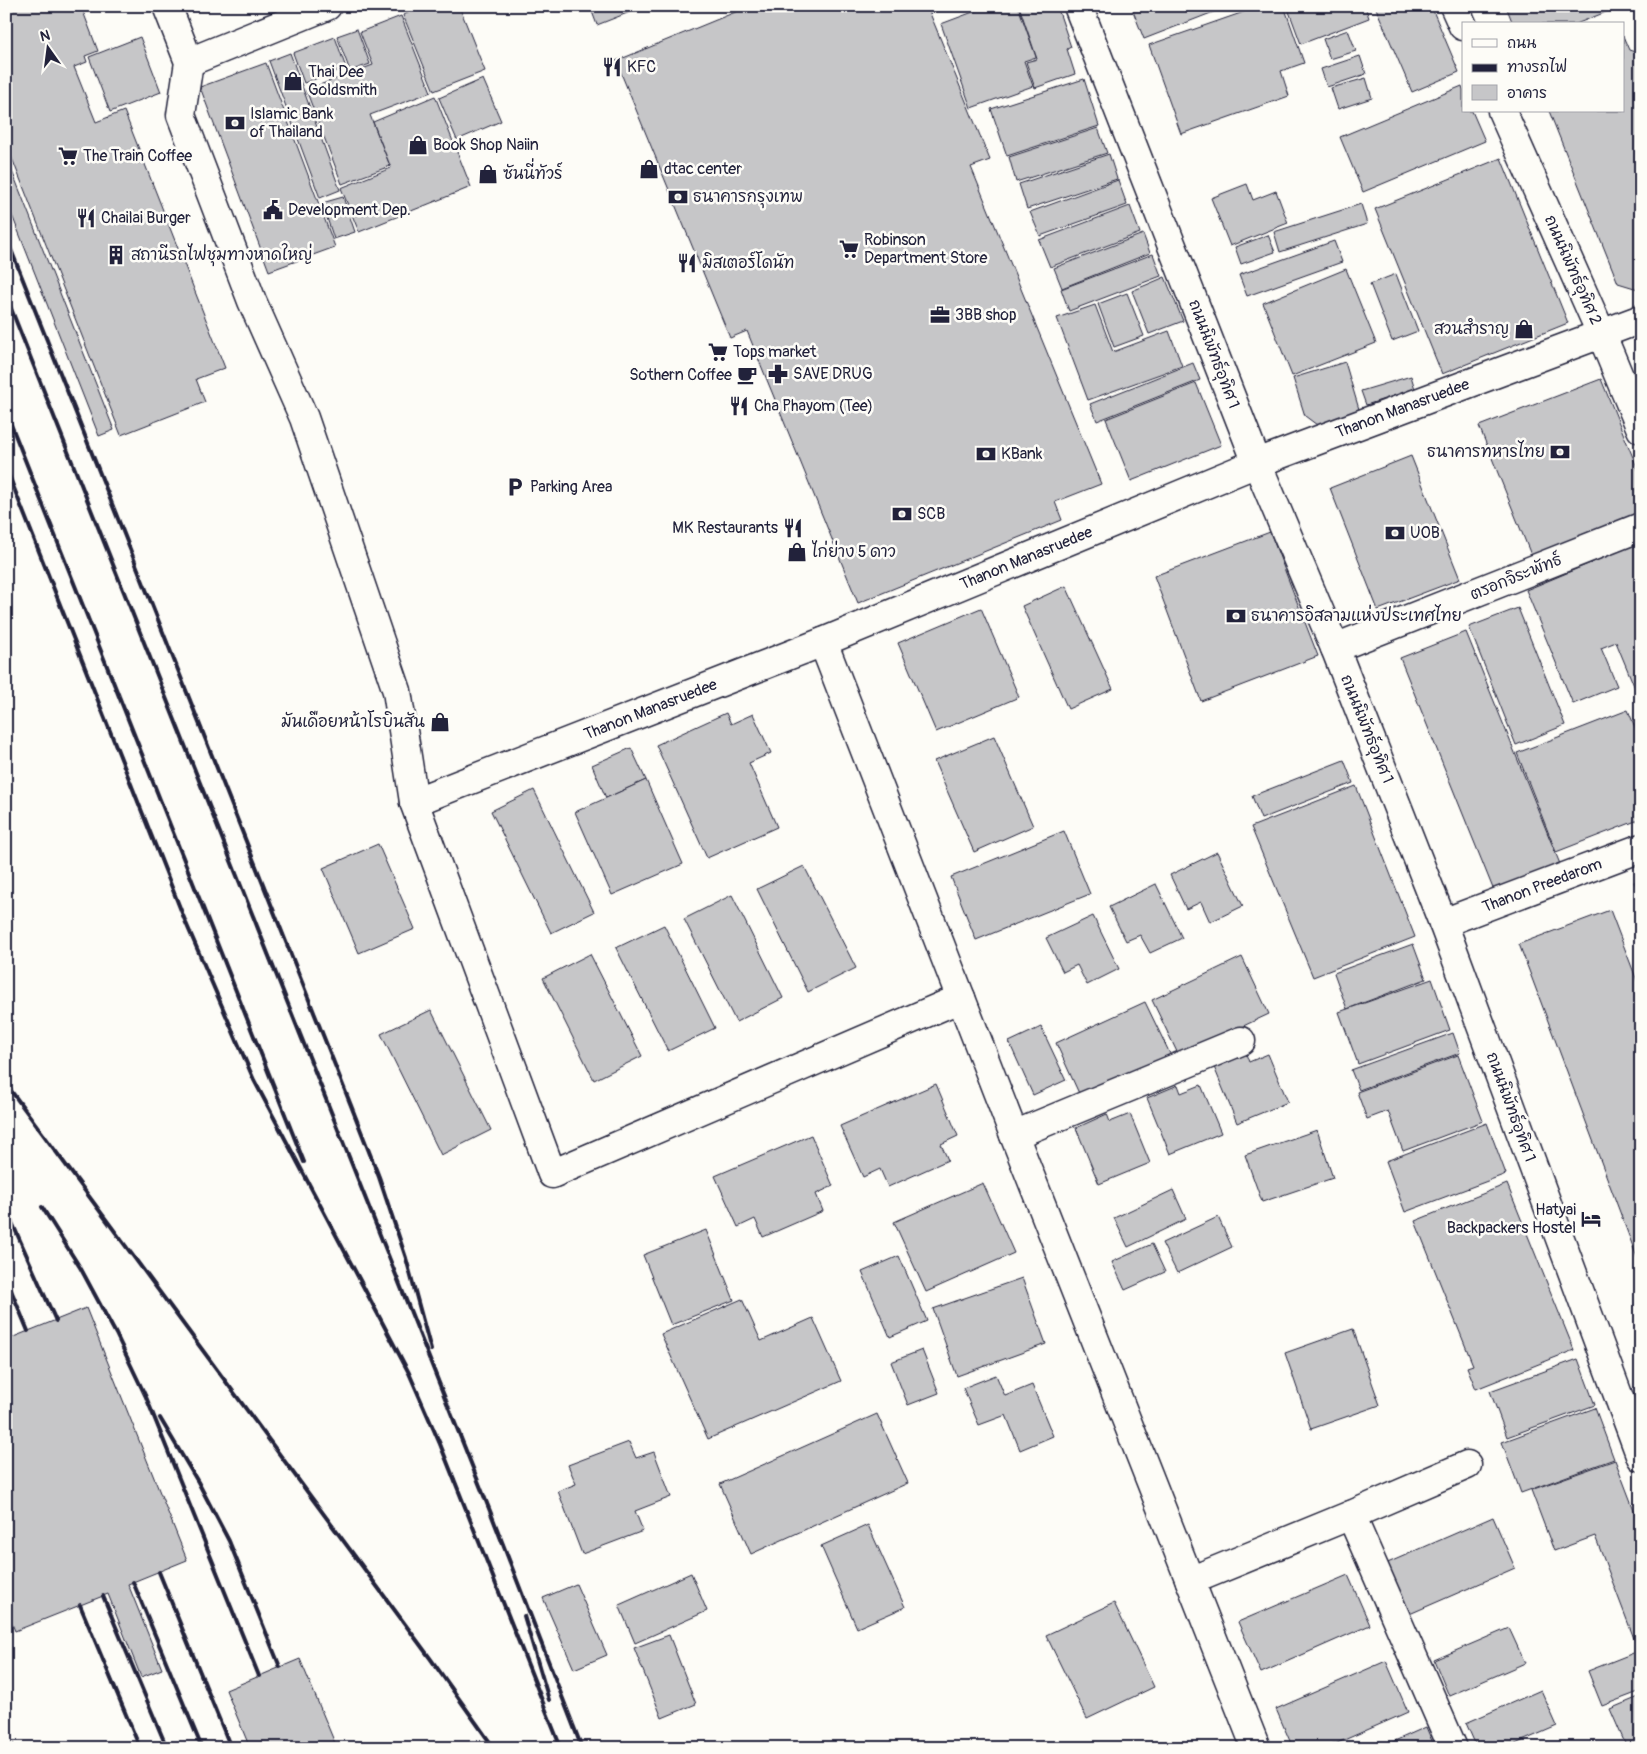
<svg xmlns="http://www.w3.org/2000/svg" width="1647" height="1754" font-family="Pangolin,'Playpen Sans Thai',sans-serif">
<style>
.building{fill:#c6c6c8;stroke:#22223b}
.lines{fill:none;stroke-linecap:round;stroke-linejoin:round}
.minor-casing{stroke:#22223b;stroke-width:31}
.tertiary-casing{stroke:#22223b;stroke-width:31}
.minor{stroke:#fdfcf7;stroke-width:28}
.tertiary{stroke:#fdfcf7;stroke-width:28}
.rail{stroke:#22223b;stroke-width:4}
.labels{text-anchor:middle;dominant-baseline:central;stroke-width:5;stroke-linejoin:round;paint-order:stroke}
.poi-label{font-size:16px;fill:#22223b;stroke:#fdfcf7;text-anchor:start}
.street-label{font-size:16px;fill:#22223b;stroke:#fdfcf7}
</style>
<rect width="100%" height="100%" fill="#fdfcf7"/>
<filter id="ink" filterUnits="userSpaceOnUse"><feTurbulence type="fractalNoise" baseFrequency=".02" numOctaves="2"/><feDisplacementMap in="SourceGraphic" scale="10" xChannelSelector="R" yChannelSelector="G"/><feConvolveMatrix kernelMatrix="1 2 1 2 8 2 1 2 1" color-interpolation-filters="sRGB"/></filter>
<g filter="url(#ink)">
<!-- building -->
<g class="building">
<path d="M6 6H81L98 51 85 56 87 62 74 67 96 122 124 111 225 368 196 379 205 402 121 435 6 143Z"/>
<path d="M425 6H459L485 71 434 91 403 15Z"/>
<path d="M597 6H645L597 25 591 9Z"/>
<path d="M750 6H927L990 160 971 167 1101 484 1055 502 1062 520 858 603 747 331 730 338 616 61Z"/>
<path d="M989 6H1018L1036 57 1024 61 1033 86 971 108 941 24Z"/>
<path d="M1019 6H1057L1071 47 1067 49 1075 74 1035 88 1026 62 1037 59Z"/>
<path d="M1131 6H1229L1144 39Z"/>
<path d="M1261 6H1284L1304 63 1281 71 1289 96 1181 134 1149 45Z"/>
<path d="M1287 6H1365L1369 18 1301 44Z"/>
<path d="M1375 6H1431L1459 72 1412 92Z"/>
<path d="M1506 6H1621L1576 24H1513Z"/>
<path d="M401 16 431 92 370 115 390 166 342 184 306 90 373 65 360 32Z"/>
<path d="M357 29 370 64 350 71 337 36Z"/>
<path d="M1348 30 1356 51 1330 59 1323 39Z"/>
<path d="M1623 36 1629 50 1641 54V290L1618 283 1549 111H1623Z"/>
<path d="M140 37 161 92 110 112 89 57Z"/>
<path d="M335 37 346 68 304 83 293 53Z"/>
<path d="M290 53 340 190 320 198 269 61Z"/>
<path d="M1360 56 1366 74 1327 87 1321 69Z"/>
<path d="M266 63 335 247 269 271 200 87Z"/>
<path d="M1366 78 1372 98 1338 109 1331 88Z"/>
<path d="M483 79 501 121 457 140 439 98Z"/>
<path d="M1084 79 1099 126 1007 156 991 109Z"/>
<path d="M1462 86 1463 90V111H1472L1485 141 1363 192 1340 137Z"/>
<path d="M435 96 471 187 359 232 341 188 391 168 373 122Z"/>
<path d="M1098 128 1107 153 1016 182 1009 157Z"/>
<path d="M1109 154 1117 179 1027 209 1019 184Z"/>
<path d="M6 156 114 430 99 436 6 200Z"/>
<path d="M1501 158 1568 323 1442 374 1375 209Z"/>
<path d="M1118 180 1127 205 1040 236 1030 212Z"/>
<path d="M1247 184 1253 200 1276 191 1288 223 1230 246 1211 198Z"/>
<path d="M343 197 355 232 334 239 322 203Z"/>
<path d="M1361 204 1367 224 1280 252 1274 232Z"/>
<path d="M1130 206 1140 233 1050 267 1039 240Z"/>
<path d="M1143 234 1150 253 1062 288 1054 268Z"/>
<path d="M1268 235 1275 252 1241 264 1235 247Z"/>
<path d="M1334 241 1342 262 1247 296 1239 275Z"/>
<path d="M1153 254 1161 276 1069 311 1061 289Z"/>
<path d="M1346 269 1376 343 1292 376 1263 303Z"/>
<path d="M1396 274 1418 331 1392 341 1370 284Z"/>
<path d="M1165 277 1183 321 1149 334 1132 291Z"/>
<path d="M1127 293 1144 336 1114 347 1098 304Z"/>
<path d="M1095 305 1113 352 1169 331 1182 366 1088 400 1057 318Z"/>
<path d="M1345 362 1361 416 1321 428 1305 416 1293 378Z"/>
<path d="M1193 363 1200 380 1097 421 1090 404Z"/>
<path d="M1411 376 1415 389 1366 405 1361 391Z"/>
<path d="M1601 379 1641 477V512L1531 555 1479 426Z"/>
<path d="M1196 383 1221 445 1131 481 1106 419Z"/>
<path d="M1411 456 1460 579 1378 610 1330 488Z"/>
<path d="M1270 532 1318 656 1201 701 1154 576Z"/>
<path d="M1641 542V692L1637 693 1616 642 1601 648 1617 686 1573 704 1526 590Z"/>
<path d="M1066 586 1113 689 1068 709 1022 606Z"/>
<path d="M981 608 1019 697 936 732 898 643Z"/>
<path d="M1518 608 1565 725 1516 745 1469 627Z"/>
<path d="M1466 632 1560 864 1494 891 1400 658Z"/>
<path d="M1628 710 1641 742V819L1556 852 1517 753Z"/>
<path d="M726 713 731 724 753 714 771 753 749 763 777 827 707 858 656 745Z"/>
<path d="M994 736 1033 826 974 852 934 761Z"/>
<path d="M631 748 646 780 606 798 592 765Z"/>
<path d="M1344 760 1353 783 1261 819 1252 796Z"/>
<path d="M646 780 683 864 612 895 575 812Z"/>
<path d="M1356 786 1415 937 1313 977 1251 827Z"/>
<path d="M534 790 594 912 551 933 491 811Z"/>
<path d="M1064 831 1090 894 976 940 951 877Z"/>
<path d="M378 844 415 929 359 953 323 868Z"/>
<path d="M1217 852 1243 906 1210 922 1201 902 1186 909 1170 875Z"/>
<path d="M804 866 856 968 808 992 757 889Z"/>
<path d="M1641 879V898L1634 882Z"/>
<path d="M1156 884 1182 938 1150 953 1140 935 1126 941 1109 907Z"/>
<path d="M732 895 783 998 736 1022 684 919Z"/>
<path d="M1610 910 1641 991V1268L1519 944Z"/>
<path d="M1093 916 1119 969 1087 985 1077 965 1063 972 1046 938Z"/>
<path d="M664 925 715 1028 668 1051 616 948Z"/>
<path d="M1413 944 1426 979 1347 1009 1334 973Z"/>
<path d="M590 954 642 1056 594 1080 543 978Z"/>
<path d="M1242 957 1269 1014 1179 1056 1152 1000Z"/>
<path d="M1432 979 1450 1030 1358 1064 1339 1012Z"/>
<path d="M1145 1002 1172 1058 1082 1100 1056 1043Z"/>
<path d="M431 1010 491 1130 441 1155 381 1034Z"/>
<path d="M1041 1027 1066 1080 1033 1095 1009 1042Z"/>
<path d="M1453 1033 1460 1053 1359 1090 1351 1070Z"/>
<path d="M1246 1054 1249 1062 1268 1054 1288 1102 1237 1123 1214 1067Z"/>
<path d="M1458 1055 1483 1121 1403 1151 1388 1111 1367 1119 1357 1092Z"/>
<path d="M936 1084 958 1136 941 1144 948 1160 888 1187 880 1169 863 1177 840 1126Z"/>
<path d="M1178 1085 1181 1093 1201 1085 1221 1133 1170 1154 1147 1098Z"/>
<path d="M1107 1114 1110 1122 1130 1114 1150 1163 1099 1184 1076 1128Z"/>
<path d="M1487 1123 1506 1174 1405 1212 1386 1161Z"/>
<path d="M1317 1130 1333 1178 1262 1202 1245 1155Z"/>
<path d="M811 1135 833 1186 816 1194 823 1211 763 1237 755 1219 738 1227 715 1176Z"/>
<path d="M983 1183 1014 1253 926 1292 894 1222Z"/>
<path d="M1507 1184 1574 1350 1476 1389 1467 1367 1473 1365 1415 1221Z"/>
<path d="M1173 1190 1186 1219 1128 1247 1114 1218Z"/>
<path d="M1218 1217 1232 1247 1177 1273 1162 1243Z"/>
<path d="M706 1230 734 1300 671 1325 643 1255Z"/>
<path d="M1152 1244 1165 1272 1125 1290 1112 1262Z"/>
<path d="M899 1256 927 1321 890 1337 862 1272Z"/>
<path d="M1022 1278 1046 1344 957 1376 933 1309Z"/>
<path d="M742 1299 761 1341 813 1318 841 1381 708 1439 661 1334Z"/>
<path d="M86 1308 187 1560 128 1584 162 1669 141 1677 108 1594 15 1631 6 1609V1340Z"/>
<path d="M1353 1329 1380 1405 1311 1429 1285 1353Z"/>
<path d="M922 1350 939 1393 908 1405 891 1362Z"/>
<path d="M1578 1359 1595 1405 1507 1437 1490 1391Z"/>
<path d="M996 1375 1005 1396 1032 1385 1053 1436 1020 1450 1006 1415 979 1425 963 1388Z"/>
<path d="M1595 1408 1614 1459 1521 1493 1502 1442Z"/>
<path d="M877 1414 908 1483 751 1554 720 1484Z"/>
<path d="M629 1442 636 1458 654 1452 671 1497 635 1511 643 1531 582 1554 558 1491 576 1484 568 1465Z"/>
<path d="M1615 1460 1641 1528V1648L1638 1649 1595 1536 1554 1551 1531 1490Z"/>
<path d="M1493 1517 1515 1568 1405 1616 1383 1565Z"/>
<path d="M868 1525 905 1607 857 1628 821 1546Z"/>
<path d="M691 1573 707 1611 635 1643 619 1605Z"/>
<path d="M1348 1575 1370 1625 1261 1673 1238 1622Z"/>
<path d="M576 1584 607 1655 574 1669 543 1598Z"/>
<path d="M1114 1603 1154 1687 1087 1719 1046 1635Z"/>
<path d="M1509 1628 1525 1663 1449 1696 1434 1660Z"/>
<path d="M669 1635 696 1704 662 1718 634 1648Z"/>
<path d="M1641 1650V1691L1602 1706 1588 1671Z"/>
<path d="M300 1659 337 1748H250L226 1690Z"/>
<path d="M1386 1661 1408 1712 1326 1748H1293L1276 1709Z"/>
<path d="M1541 1690 1557 1726 1506 1748H1477L1466 1723Z"/>
<path d="M1641 1696V1748H1627L1610 1709Z"/>
<path d="M6 1725 15 1748H6Z"/>
<path d="M1426 1727 1435 1748H1379Z"/>
</g>
<g class="lines">
<defs>
<g id="minor">
<path d="M167 6 189 62 181 115 252 301 304 418 397 691 414 802 552 1174 961 998"/>
<path d="M823 642 1014 1135 1256 1748"/>
<path d="M1335 648 1641 527"/>
<path id="s1" d="M414 802 823 642 1257 463 1641 319"/>
<path id="s2" d="M1443 923 1641 848"/>
<path d="M1014 1135 1241 1041"/>
<path d="M1351 1515 1453 1748"/>
<path d="M1190 1581 1351 1515 1467 1465"/>
</g>
<g id="tertiary">
<path d="M1078 6 1257 463 1335 648 1443 923 1641 1457"/>
<path d="M1454 6 1463 26"/>
<path d="M189 62 327 6"/>
<path d="M1502 111 1601 333 1641 429"/>
</g>
</defs>
<!-- minor casing -->
<use href="#minor" class="minor-casing"/>
<!-- tertiary casing -->
<use href="#tertiary" class="tertiary-casing"/>
<!-- minor -->
<use href="#minor" class="minor"/>
<!-- tertiary -->
<use href="#tertiary" class="tertiary"/>
<!-- rail -->
<g class="rail">
<path d="M6 237 350 1103 379 1177 406 1258 431 1350"/>
<path d="M6 296 492 1516 582 1748"/>
<path d="M6 412 304 1162"/>
<path d="M6 468 186 923 254 1080 409 1373 440 1444 561 1748"/>
<path d="M6 1084 430 1658 494 1748"/>
<path d="M42 1207 81 1269 116 1334 146 1397 259 1676"/>
<path d="M6 1209 56 1321"/>
<path d="M6 1278 28 1331"/>
<path d="M160 1418 198 1482 229 1541 280 1667"/>
<path d="M159 1572 231 1748"/>
<path d="M133 1582 202 1748"/>
<path d="M103 1596 167 1748"/>
<path d="M80 1605 140 1748"/>
<path d="M524 1616 549 1700"/>
</g>
</g>
</g>
<!-- icons -->
<defs>
<symbol id="restaurant-bare" viewBox="-9 -9 18 18"><path d="M-5-6h1v4h1v-4h1v4h1v-4h1v5L-1.5 .5V6h-2V.5L-5-1ZM5-6V6H3V1.5H1.5Q1.5-4 5-6Z" fill="#22223b" stroke="#fdfcf7" stroke-width="2.5" paint-order="stroke"/></symbol>
<symbol id="shop-bare" viewBox="-9 -9 18 18"><path d="M-5-2.5h2.3a2.7 3.5 0 0 1 5.4 0H5L5.5 6h-11ZM-1.5-2.5h3a1.5 2.3 0 0 0-3 0Z" fill="#22223b" stroke="#fdfcf7" stroke-width="2.5" paint-order="stroke"/></symbol>
<symbol id="bank-bare" viewBox="-9 -9 18 18"><path d="M-6-4H6V4H-6ZM0-2.3a2.3 2.3 0 1 0 0 4.6a2.3 2.3 0 1 0 0-4.6Z" fill="#22223b" stroke="#fdfcf7" stroke-width="2.5" paint-order="stroke"/></symbol>
<symbol id="supermarket-bare" viewBox="-9 -9 18 18"><path d="M-6-5.5h2.5l.6 2H6L4.5 2H-2.5L-4.4-4H-6ZM-1.5 3.2a1.3 1.3 0 1 0 .1 0ZM3 3.2a1.3 1.3 0 1 0 .1 0Z" fill="#22223b" stroke="#fdfcf7" stroke-width="2.5" paint-order="stroke"/></symbol>
<symbol id="civic-bare" viewBox="-9 -9 18 18"><path d="M-.6-6.5H3V-4.5H.6V-3L4-1V1h2V6H-6V1h2V-1L-.6-3ZM-1.2 2.5V6h2.4V2.5Z" fill="#22223b" stroke="#fdfcf7" stroke-width="2.5" paint-order="stroke"/></symbol>
<symbol id="building-bare" viewBox="-9 -9 18 18"><path d="M-4-6H4V6H1V3H-1V6H-4ZM-2.5-4.3h1.7v1.8h-1.7ZM.8-4.3h1.7v1.8H.8ZM-2.5-1h1.7V.8h-1.7ZM.8-1h1.7V.8H.8Z" fill="#22223b" stroke="#fdfcf7" stroke-width="2.5" paint-order="stroke"/></symbol>
<symbol id="office-bare" viewBox="-9 -9 18 18"><path d="M-6-3h4V-5.5h4V-3h4V5H-6ZM-1-4.5V-3h2v-1.5ZM-6 0V1H6V0Z" fill="#22223b" stroke="#fdfcf7" stroke-width="2.5" paint-order="stroke"/></symbol>
<symbol id="pharmacy-bare" viewBox="-9 -9 18 18"><path d="M-2-6h4v4h4v4h-4v4h-4v-4h-4v-4h4Z" fill="#22223b" stroke="#fdfcf7" stroke-width="2.5" paint-order="stroke"/></symbol>
<symbol id="cafe-bare" viewBox="-9 -9 18 18"><path d="M-5.5-4.5H6V0H3Q3 3.5 0 3.5H-2.5Q-5.5 3.5-5.5 0ZM3-3.2v2h1.7v-2ZM-6 4.5H4V6H-6Z" fill="#22223b" stroke="#fdfcf7" stroke-width="2.5" paint-order="stroke"/></symbol>
<symbol id="parking-bare" viewBox="-9 -9 18 18"><path d="M-3.5-5.5H1a3.5 3.5 0 0 1 0 7H-1V5.5H-3.5ZM-1-3.4V-.6H.8a1.4 1.4 0 0 0 0-2.8Z" fill="#22223b" stroke="#fdfcf7" stroke-width="2.5" paint-order="stroke"/></symbol>
<symbol id="hotel-bare" viewBox="-9 -9 18 18"><path d="M-6-4.5h1.5V1H6V5H4.5V3h-9V5H-6ZM-4 0a1.8 1.8 0 1 1 3.6 0ZM.5 0V-2.5h3Q6-2.5 6 0Z" fill="#22223b" stroke="#fdfcf7" stroke-width="2.5" paint-order="stroke"/></symbol>
</defs>
<g fill-rule="evenodd">
<use href="#restaurant-bare" x="598" y="53" width="28" height="28"/>
<use href="#shop-bare" x="279" y="67" width="28" height="28"/>
<use href="#bank-bare" x="221" y="109" width="28" height="28"/>
<use href="#shop-bare" x="404" y="131" width="28" height="28"/>
<use href="#supermarket-bare" x="54" y="142" width="28" height="28"/>
<use href="#shop-bare" x="635" y="155" width="28" height="28"/>
<use href="#shop-bare" x="474" y="160" width="28" height="28"/>
<use href="#bank-bare" x="664" y="183" width="28" height="28"/>
<use href="#civic-bare" x="259" y="196" width="28" height="28"/>
<use href="#restaurant-bare" x="72" y="204" width="28" height="28"/>
<use href="#supermarket-bare" x="835" y="235" width="28" height="28"/>
<use href="#building-bare" x="102" y="241" width="28" height="28"/>
<use href="#restaurant-bare" x="673" y="249" width="28" height="28"/>
<use href="#office-bare" x="926" y="301" width="28" height="28"/>
<use href="#shop-bare" x="1510" y="315" width="28" height="28"/>
<use href="#supermarket-bare" x="704" y="338" width="28" height="28"/>
<use href="#pharmacy-bare" x="764" y="360" width="28" height="28"/>
<use href="#cafe-bare" x="733" y="361" width="28" height="28"/>
<use href="#restaurant-bare" x="725" y="392" width="28" height="28"/>
<use href="#bank-bare" x="1546" y="438" width="28" height="28"/>
<use href="#bank-bare" x="972" y="440" width="28" height="28"/>
<use href="#parking-bare" x="501" y="473" width="28" height="28"/>
<use href="#bank-bare" x="888" y="500" width="28" height="28"/>
<use href="#restaurant-bare" x="779" y="514" width="28" height="28"/>
<use href="#bank-bare" x="1381" y="519" width="28" height="28"/>
<use href="#shop-bare" x="783" y="538" width="28" height="28"/>
<use href="#bank-bare" x="1222" y="602" width="28" height="28"/>
<use href="#shop-bare" x="426" y="708" width="28" height="28"/>
<use href="#hotel-bare" x="1577" y="1205" width="28" height="28"/>
</g>
<g class="labels">
<!-- poi labels -->
<g class="poi-label">
<text x="627" y="67">KFC</text>
<text x="308" y="72">Thai Dee<tspan x="308" dy="18">Goldsmith</tspan></text>
<text x="250" y="114">Islamic Bank<tspan x="250" dy="18">of Thailand</tspan></text>
<text x="433" y="145">Book Shop Naiin</text>
<text x="83" y="156">The Train Coffee</text>
<text x="664" y="169">dtac center</text>
<text x="503" y="174">ซันนี่ทัวร์</text>
<text x="693" y="197">ธนาคารกรุงเทพ</text>
<text x="288" y="210">Development Dep.</text>
<text x="101" y="218">Chailai Burger</text>
<text x="864" y="240">Robinson<tspan x="864" dy="18">Department Store</tspan></text>
<text x="131" y="255">สถานีรถไฟชุมทางหาดใหญ่</text>
<text x="702" y="263">มิสเตอร์โดนัท</text>
<text x="955" y="315">3BB shop</text>
<text x="1509" y="329" text-anchor="end">สวนสำราญ</text>
<text x="733" y="352">Tops market</text>
<text x="793" y="374">SAVE DRUG</text>
<text x="732" y="375" text-anchor="end">Sothern Coffee</text>
<text x="754" y="406">Cha Phayom (Tee)</text>
<text x="1545" y="452" text-anchor="end">ธนาคารทหารไทย</text>
<text x="1001" y="454">KBank</text>
<text x="530" y="487">Parking Area</text>
<text x="917" y="514">SCB</text>
<text x="778" y="528" text-anchor="end">MK Restaurants</text>
<text x="1410" y="533">UOB</text>
<text x="812" y="552">ไก่ย่าง 5 ดาว</text>
<text x="1251" y="616">ธนาคารอิสลามแห่งประเทศไทย</text>
<text x="425" y="722" text-anchor="end">มันเดือยหน้าโรบินสัน</text>
<text x="1576" y="1210" text-anchor="end">Hatyai<tspan x="1576" dy="18">Backpackers Hostel</tspan></text>
</g>
<!-- street labels -->
<g class="street-label">
<text transform="translate(1573 270) rotate(66)">ถนนนิพัทธ์อุทิศ 2</text>
<text transform="translate(1214 354) rotate(69)">ถนนนิพัทธ์อุทิศ 1</text>
<text stroke="none"><textPath href="#s1" startOffset="1064">Thanon Manasruedee</textPath></text>
<text stroke="none"><textPath href="#s1" startOffset="659">Thanon Manasruedee</textPath></text>
<text transform="translate(1516 577) rotate(-22)">ตรอกจิระพัทธ์</text>
<text stroke="none"><textPath href="#s1" startOffset="254">Thanon Manasruedee</textPath></text>
<text transform="translate(1367 729) rotate(68)">ถนนนิพัทธ์อุทิศ 1</text>
<text stroke="none"><textPath href="#s2" startOffset="106">Thanon Preedarom</textPath></text>
<text transform="translate(1511 1107) rotate(70)">ถนนนิพัทธ์อุทิศ 1</text>
</g>
</g>
<!-- margin -->
<rect width="1647" height="1754" fill="none" stroke="#fdfcf7" stroke-width="25"/>
<rect x="12" y="12" width="1622" height="1729" fill="none" stroke="#22223b" stroke-width="2" filter="url(#ink)"/>
<!-- legend -->
<rect x="1462" y="22" width="162" height="90" fill="#fdfcf7" stroke="#a5a5ac"/>
<rect x="1472" y="39" width="25" height="8" fill="#fdfcf7" stroke="#a5a5ac"/>
<text x="1507" y="48" font-size="15" fill="#22223b">ถนน</text>
<rect x="1472" y="64" width="25" height="8" fill="#22223b" stroke="#a5a5ac"/>
<text x="1507" y="72" font-size="15" fill="#22223b">ทางรถไฟ</text>
<rect x="1472" y="85" width="25" height="15" fill="#c6c6c8" stroke="#a5a5ac"/>
<text x="1507" y="98" font-size="15" fill="#22223b">อาคาร</text>
<!-- north arrow -->
<g transform="translate(48 48) rotate(346)" stroke="#fdfcf7" stroke-width="4" paint-order="stroke">
<path d="M0-4L9 19L0 12L-9 19Z" fill="#22223b"/>
<text y="-8" font-size="14" font-weight="bold" text-anchor="middle" fill="#22223b">N</text>
</g>
</svg>
